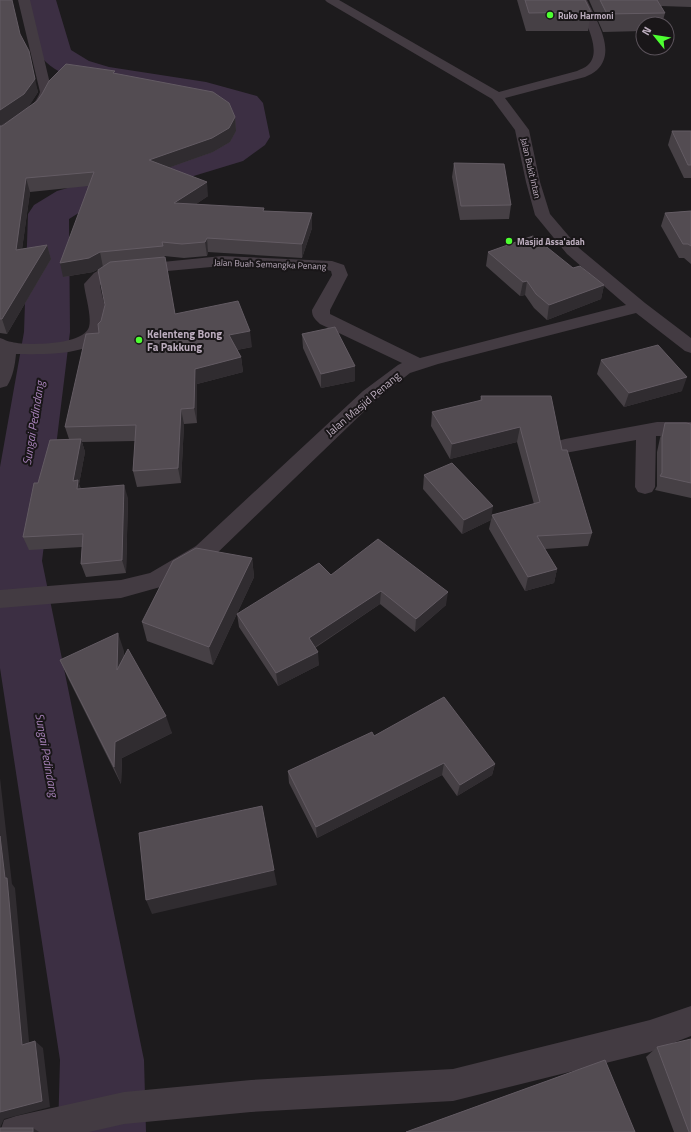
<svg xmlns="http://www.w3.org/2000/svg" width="691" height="1132" font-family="'Titillium Web',sans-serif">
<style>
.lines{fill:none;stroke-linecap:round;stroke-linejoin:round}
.river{fill:#3c2f43;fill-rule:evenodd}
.minor{fill:#433b42;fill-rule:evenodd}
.wall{fill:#464045;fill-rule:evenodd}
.shaded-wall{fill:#302c30}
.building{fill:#534c52;stroke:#635b63}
.poi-dot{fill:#4dff31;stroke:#191618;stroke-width:1.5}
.labels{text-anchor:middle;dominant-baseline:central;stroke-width:4;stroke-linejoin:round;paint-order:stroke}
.far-poi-label{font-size:9px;font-weight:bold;fill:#bcadbe;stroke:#191618;text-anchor:start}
.far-street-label{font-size:9px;fill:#bcadbe;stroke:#191618}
.poi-label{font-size:11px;font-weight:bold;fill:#bcadbe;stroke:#191618;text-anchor:start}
.street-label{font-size:11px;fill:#bcadbe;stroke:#191618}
.water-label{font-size:12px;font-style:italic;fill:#a882ba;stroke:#191618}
</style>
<rect width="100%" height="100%" fill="#1d1b1d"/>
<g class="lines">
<!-- river -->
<path class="river" d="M26 0H56L71 50 89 61 109 67 206 82 257 96 263 103 270 137 265 145 243 161 85 209 69 219 70 332 42 561 144 1060 146 1132H58L60 1060 0 668V467L24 332 28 214 34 205 57 191 217 145 233 133 229 109C181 94 68 96 40 55Z"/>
<!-- minor -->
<g class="minor">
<path d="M18 0H30L52 92C46 115 22 124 5 138L0 139V128C15 118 34 110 40 92Z"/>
<path d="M325 0H339L499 92 577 71C580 69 585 68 588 65 604 51 582 15 575 0H587C596 20 617 51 597 70 594 73 589 75 585 77L505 98 529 130 540 182 550 214 579 248 645 303 691 338V353L685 351 636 313 438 364 410 373 377 399 212 558 164 586 121 598 0 608V590L121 580 150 573 196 546 363 391 398 365 402 363 320 324C315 319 312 317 312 310L332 275 331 271 324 269 222 266 113 276 100 285C102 298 108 312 107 325 104 358 39 354 16 354 15 365 13 377 7 386L0 388V338C4 339 8 342 12 342 27 346 84 345 89 327 92 316 85 295 84 284L94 273 103 268 222 256 332 261 344 265 348 275 330 310V314L420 358 626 305 567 254 535 215 526 182 515 130 492 99 327 2Z"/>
<path d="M657 422H691V436H656L655 487 652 492 645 494 638 492 635 487 636 440 565 453 558 451 555 446 558 441 565 439Z"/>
<path d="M691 1006V1036L650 1052 453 1101 251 1112 124 1124 89 1132H0L4 1120 16 1116 124 1092 251 1080 453 1069 650 1020Z"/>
</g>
</g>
<!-- wall -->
<g class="wall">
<path d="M0 0 20 35 38 92 28 107 115 73 235 117 236 131 230 142 213 152 168 168 208 196 196 204 265 211 312 213V228L302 258 208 252 207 256 184 258 164 256 175 314 252 347 237 350 241 357 243 372 197 384V423L184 424 181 483 137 487 133 471 135 441 82 442 85 452 79 484 81 489 128 498 126 573 86 577 81 564 82 547 29 550 23 537 38 483 69 439 65 427 99 333 105 305 104 266 93 272 63 277 88 186 30 192 22 249 47 245 51 259 7 334 0 333ZM18 114 2 126H1Z"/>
<path d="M517 0H585L591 12 588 31H526Z"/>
<path d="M589 0H691V7L661 6 665 13 662 24H643V31L603 32Z"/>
<path d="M672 131H691V178H684L668 145Z"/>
<path d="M454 163 511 205 509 219 460 220 452 177Z"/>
<path d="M691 211V264L684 258H679L661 226 665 213Z"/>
<path d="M488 252 573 268 604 285 601 299 547 320 534 308 525 295 520 296 486 266Z"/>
<path d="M302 334 355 366V381L321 388 303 348Z"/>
<path d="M601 360 682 391 624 407 597 374Z"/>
<path d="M481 396 562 450 592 533 588 546 545 549 557 569 554 583 525 591 489 529 492 515 534 504 517 442 450 459 431 426 432 412 480 401Z"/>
<path d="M665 423 691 424V498L655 490 657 486V452L660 438Z"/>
<path d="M424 475 491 520 462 534 423 489Z"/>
<path d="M252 558 254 577 213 665 147 641 142 622Z"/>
<path d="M331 575 446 605 415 632 380 604 315 648 319 665 278 686 239 627 237 614Z"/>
<path d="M124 651V657L172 733 122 758 121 784 68 678 60 660Z"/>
<path d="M374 736 495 764 492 775 457 796 442 775 317 838 289 783 288 771Z"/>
<path d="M657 1047 691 1132H674L646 1057Z"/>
</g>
<!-- shaded-wall -->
<g class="shaded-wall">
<path d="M29 51 38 92 28 108 0 126V110Z"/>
<path d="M235 117 236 131 230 142 213 152 151 174 149 160Z"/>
<path d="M26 178 30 192 20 264 16 250Z"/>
<path d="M207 182 208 196 177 217 174 203Z"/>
<path d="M312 213V228L302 258V244Z"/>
<path d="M207 238 208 252 207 256 205 242Z"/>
<path d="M47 245 51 259 7 334 2 319Z"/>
<path d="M100 252 103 267 93 272 63 277 60 263Z"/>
<path d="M527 281 525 295 520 296 523 282Z"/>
<path d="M604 285 601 299 547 320 549 305Z"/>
<path d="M250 331 252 347 231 351 229 335Z"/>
<path d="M241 357 243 372 197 384V423L194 408 195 369Z"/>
<path d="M355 366V381L321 388V374Z"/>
<path d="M687 377 682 391 624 407 629 393Z"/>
<path d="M181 409 184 424 181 483 178 468Z"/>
<path d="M520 427 517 442 450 459 452 444Z"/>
<path d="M81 439 85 452 79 484 82 494 81 503 73 481Z"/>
<path d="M124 485 128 498 126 573 122 560Z"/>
<path d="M493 506 491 520 462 534 464 520Z"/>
<path d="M252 558 254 577 213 665 209 647Z"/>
<path d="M557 569 554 583 525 591 528 577Z"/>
<path d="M381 591 380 604 309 651V638Z"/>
<path d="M448 592 446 605 415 632 416 619Z"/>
<path d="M118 633 124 651 123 688 117 670Z"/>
<path d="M318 652 319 665 278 686 276 673Z"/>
<path d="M166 716 172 733 122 758 121 784 114 767 115 742Z"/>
<path d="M444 763 442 775 317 838 316 827Z"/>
<path d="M495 764 492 775 457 796 460 785Z"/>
<path d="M0 778 12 884 15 888 30 1052 22 1045 0 836Z"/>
<path d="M274 870 277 885 152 914 146 900Z"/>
<path d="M35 1041 43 1048 50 1107 4 1119 0 1128V1112Z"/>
<path d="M33 1128 39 1132H33Z"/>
</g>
<!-- building -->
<g class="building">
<path d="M0 0H12L20 34 29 51 35 79 24 94 0 110Z"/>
<path d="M525 0H585L591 12 529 13Z"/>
<path d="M600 0H657L665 13 607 14Z"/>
<path d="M66 64 115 71 113 73 213 92 229 103 235 117 229 128 212 138 149 160 207 182 174 203 264 208 263 211 312 213 302 244 207 238 205 242 182 244 162 242 163 246 100 252 89 258 60 263 94 172 26 178 16 250 47 245 2 319H0V126H2L37 101 42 94 49 81Z"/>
<path d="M672 131H691V165H688Z"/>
<path d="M454 163 504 164 511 205 461 206Z"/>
<path d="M691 211V246L688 244H683L665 213Z"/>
<path d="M533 236 573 268 580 266 604 285 549 305 536 294 527 281 523 282 488 252Z"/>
<path d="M165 257 175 314 238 301 250 331 229 335 241 357 195 369 194 408 181 409 178 468 133 471 136 425 65 427 86 334 99 333 98 324 101 321 105 305 98 270 110 262Z"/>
<path d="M335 327 355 366 321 374 302 334Z"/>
<path d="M658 345 687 377 629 393 601 360Z"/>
<path d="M481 396H551L562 450H567L592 533 537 536 557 569 528 577 492 515 540 502 520 427 452 444 432 412 482 400Z"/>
<path d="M665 423H686L691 424V483L660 476 662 473V438Z"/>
<path d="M81 439 73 481 78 480 77 489 124 485 122 560 81 564 83 534 23 537 34 483H38L50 440Z"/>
<path d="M452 463 493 506 464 520 424 475Z"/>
<path d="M378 539 448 592 416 619 381 591 309 638 318 652 276 673 237 614 319 563 331 575Z"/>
<path d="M196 548 252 558 209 647 142 622 173 561Z"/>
<path d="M118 633 117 670 128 649 166 716 115 742 114 767 60 660Z"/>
<path d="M444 697 495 764 460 785 444 763 316 827 288 771 372 732 374 736Z"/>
<path d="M262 806 274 870 146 900 139 833Z"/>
<path d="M0 836 5 878H7L22 1045 35 1041 42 1101 0 1112Z"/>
<path d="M691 1039V1132H689L657 1047Z"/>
<path d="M605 1060 635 1132H406Z"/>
<rect x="0" y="1128" width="33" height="4"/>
</g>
<!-- markers -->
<g class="poi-dot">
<circle cx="550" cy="15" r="4"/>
<circle cx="509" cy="241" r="4"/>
<circle cx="139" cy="340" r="4"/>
</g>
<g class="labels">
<!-- far-poi labels -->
<g class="far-poi-label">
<text x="558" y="15">Ruko Harmoni</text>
<text x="517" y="241">Masjid Assa'adah</text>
</g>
<!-- far-street labels -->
<g class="far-street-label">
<text transform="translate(531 168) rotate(77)">Jalan Bukit Intan</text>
<text transform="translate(270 264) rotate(2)">Jalan Buah Semangka Penang</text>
</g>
<!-- poi labels -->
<g class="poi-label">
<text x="147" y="334">Kelenteng Bong<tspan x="147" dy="13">Fa Pakkung</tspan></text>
</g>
<!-- street labels -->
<g class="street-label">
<text transform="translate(363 404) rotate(-40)">Jalan Masjid Penang</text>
</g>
<!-- water labels -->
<g class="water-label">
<text transform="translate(33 423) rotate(-81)">Sungai Pedindang</text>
<text transform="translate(47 755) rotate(80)">Sungai Pedindang</text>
</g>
</g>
<!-- north arrow -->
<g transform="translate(655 36) rotate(300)"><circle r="19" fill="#191618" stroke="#5a525a"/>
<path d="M0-3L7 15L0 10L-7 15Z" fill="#4dff31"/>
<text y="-6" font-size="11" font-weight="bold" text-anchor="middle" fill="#bcadbe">N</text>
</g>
</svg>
